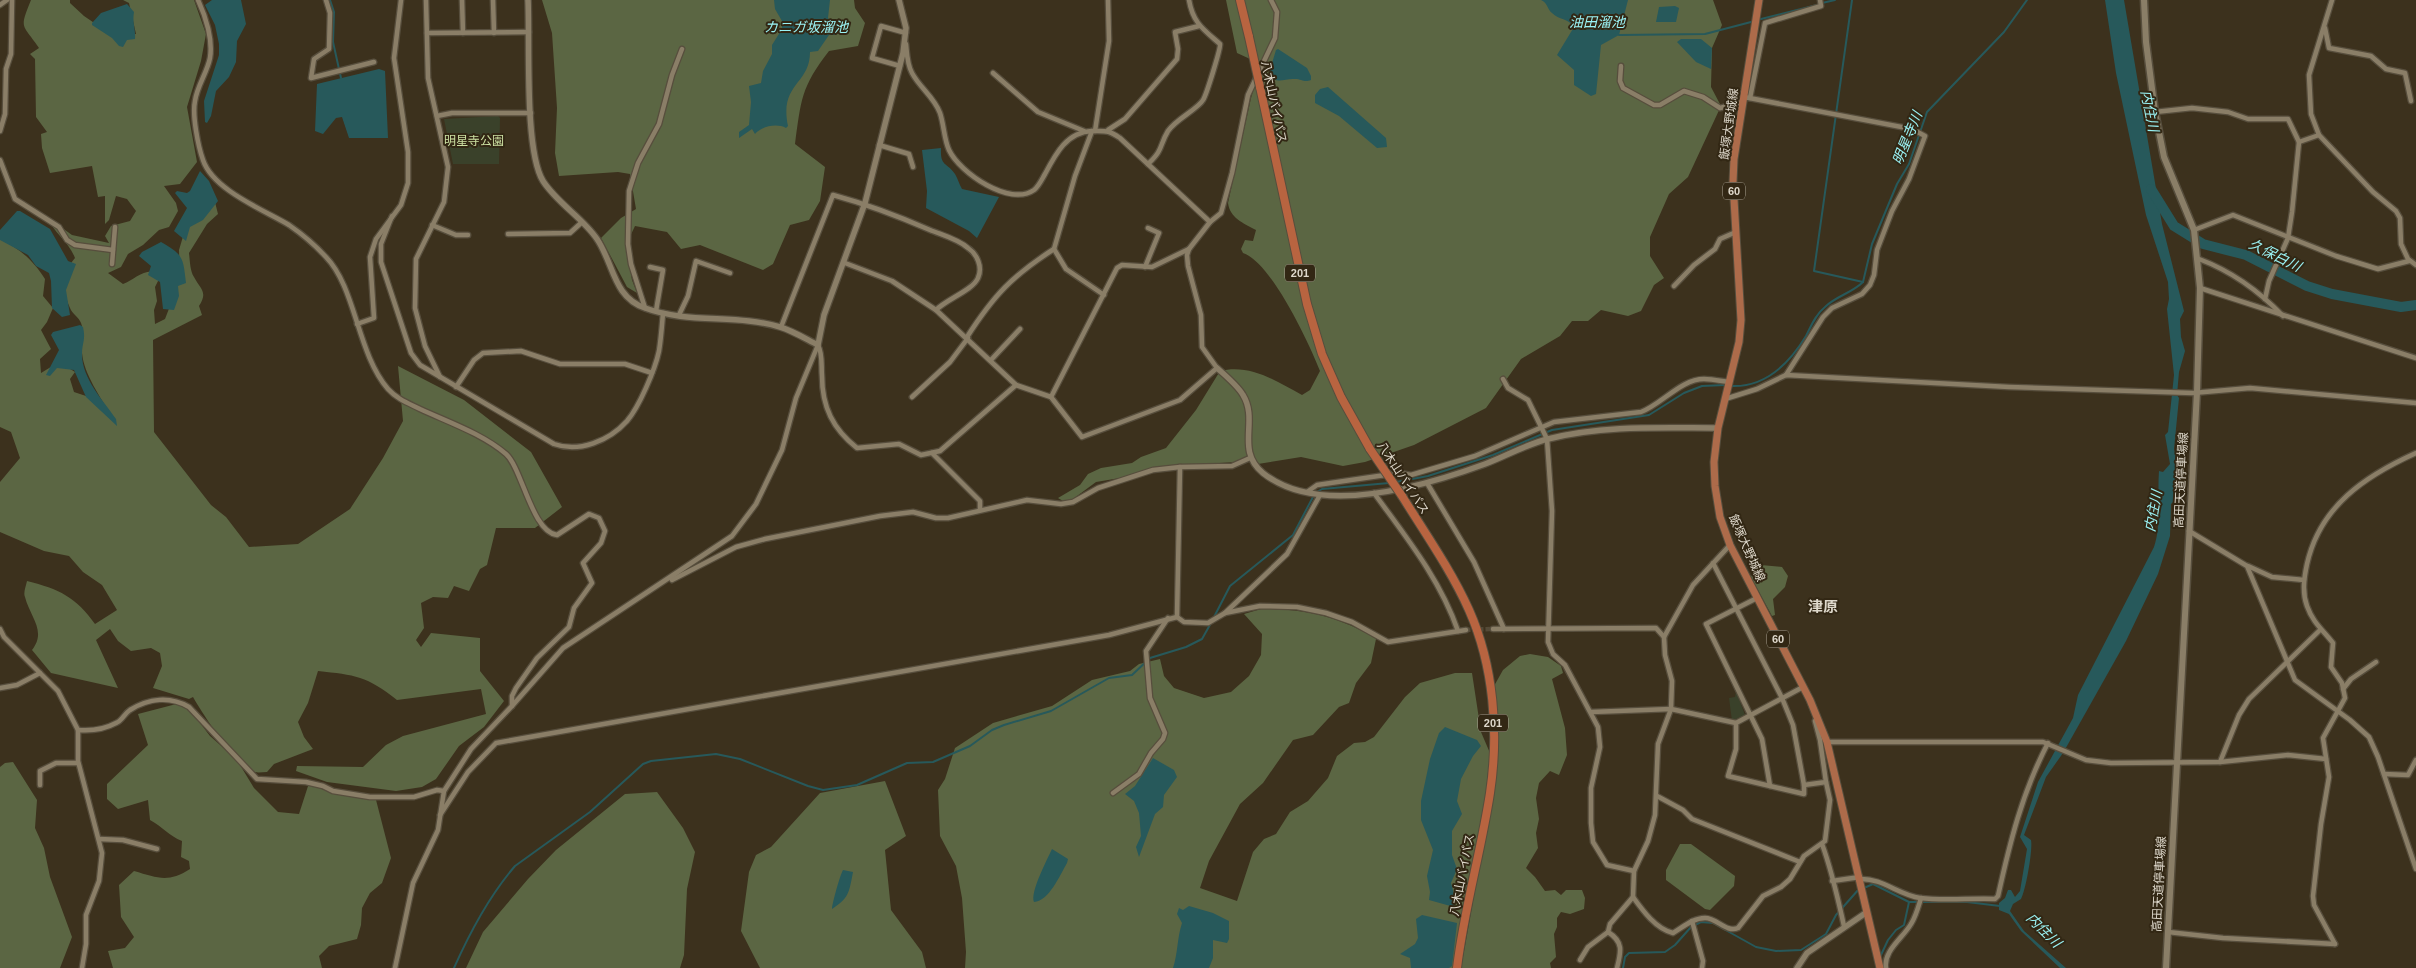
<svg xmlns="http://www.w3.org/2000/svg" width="2416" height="968" font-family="Arial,'Noto Sans JP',sans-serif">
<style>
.green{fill:#3a412a}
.forest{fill:#5b6643}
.water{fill:#27595b}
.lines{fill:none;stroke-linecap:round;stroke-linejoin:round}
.stream{stroke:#27595b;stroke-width:2}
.river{stroke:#27595b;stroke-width:10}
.minor-tunnel{stroke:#544a37;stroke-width:4.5;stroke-dasharray:4.5 2;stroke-linecap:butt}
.minor-casing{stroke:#574e3d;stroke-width:7}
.tertiary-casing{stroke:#574e3d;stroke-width:8}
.secondary-casing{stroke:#574e3d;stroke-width:9}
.primary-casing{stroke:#574e3d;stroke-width:9}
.trunk-casing{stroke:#574e3d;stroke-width:10}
.minor{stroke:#8a7e67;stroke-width:4.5}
.tertiary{stroke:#8a7e67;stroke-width:5.5}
.secondary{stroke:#8a7e67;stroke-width:6}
.primary{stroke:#ad6b4a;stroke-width:7}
.trunk{stroke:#b86440;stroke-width:8}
.trunk-bridge-casing{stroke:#574e3d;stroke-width:10;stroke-linecap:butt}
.trunk-bridge{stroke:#b86440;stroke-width:8}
.labels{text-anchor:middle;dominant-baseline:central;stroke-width:4;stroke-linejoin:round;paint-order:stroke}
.shield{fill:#322714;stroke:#aaa394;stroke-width:1}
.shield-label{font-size:11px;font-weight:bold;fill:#ded8cb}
.street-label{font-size:12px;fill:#ded8cb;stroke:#322714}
.park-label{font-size:12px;fill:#cde1a3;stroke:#322714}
.water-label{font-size:14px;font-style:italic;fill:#9af2f4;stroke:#322714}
.quarter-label{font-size:15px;font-weight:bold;fill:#ded8cb;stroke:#322714}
</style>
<rect width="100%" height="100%" fill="#3c311d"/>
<!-- green -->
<g class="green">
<path d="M498 116 500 118 499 164H453L444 119Z"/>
<path d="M1736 691 1745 715 1732 721 1729 698 1735 697Z"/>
</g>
<!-- forest -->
<g class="forest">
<path d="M31 0H70V3L84 16 112 35 136 34 129 3 123 0H194L206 34 201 61 187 107 197 162 180 184 164 186 176 203 178 211 169 227 159 230 143 245 128 254 121 267 108 273 123 284C136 279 147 265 161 275L155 287 157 301 154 310 155 324 165 319 180 280 179 250 187 223 215 202 218 214 207 224 189 253C190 261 190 271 194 277 201 290 208 292 199 306L202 315 153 340 154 432 211 505 226 517 249 547 298 544 350 509 383 458 403 421 398 366 464 400 531 452 562 507 535 528H496L487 565 480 569 469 591 454 586 448 598 433 597 421 603 424 628 416 640 421 647 431 633 480 638V671L504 701 484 727 459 746 436 779 422 787 396 791 327 782 296 771 297 766 363 767 386 745 403 736 486 714 481 689 397 700C367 676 355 675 318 671L308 703 298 722 304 737 313 749 274 764 267 772C263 772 258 773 255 772 235 764 204 716 193 697L189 699 153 688 162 666 160 653 151 648 131 651 118 641 110 629 96 640 118 688 51 673 32 650C47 631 30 617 25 597 23 593 26 586 27 581 59 589 76 597 95 624L117 610 102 585 83 572 69 556 44 551 0 532V482L20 458 11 432 0 427V239C20 249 33 260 45 279L43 296 53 308 47 322 41 330 51 349 40 359 41 373 59 362 75 372 70 379 74 392 95 399 111 416C101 397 84 375 82 353 81 343 85 334 81 323 79 317 72 314 70 308 62 292 63 271 75 258 69 242 54 233 47 217L72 235 109 243 105 236 111 226 130 221 136 211 127 199 116 196 109 220 105 224V196L98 197 92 166 50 173 42 148 41 134 47 132 36 117 35 59 30 54 39 48C22 23 19 30 31 0Z"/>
<path d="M542 0H854L855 8 865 23 858 46 829 51C801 87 801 100 795 144L825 167 820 201 809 220 790 225 773 264 763 270 700 245 681 249 667 232 635 226 626 245 632 280 637 293 627 287 601 238 621 218 636 209 630 174 618 172 559 176 555 153 557 108 552 33Z"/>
<path d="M1226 0H1713L1722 25 1712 48 1711 87 1721 106 1688 177 1669 194 1650 237V256L1664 278 1654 285 1641 311 1628 316 1601 310 1588 321H1572L1560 336 1521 359 1486 408 1414 445 1365 462 1343 466 1301 457 1258 464 1252 461 1155 467 1126 477 1096 482 1073 499 1063 501 1058 498 1080 485 1088 474 1101 468 1132 463 1141 457 1166 448 1196 410 1220 371C1251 364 1276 381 1302 395L1310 390 1320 371C1309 343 1271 262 1243 253L1241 249 1245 240 1253 241 1256 230C1243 223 1230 218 1228 203L1251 98 1254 88 1262 80 1261 64 1237 53Z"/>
<path d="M1761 565 1782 567 1788 576 1785 587 1773 599 1775 615 1772 616 1751 577 1753 571Z"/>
<path d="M1261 609C1302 608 1342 617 1376 639L1371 663 1356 683 1349 703 1339 707 1313 735 1293 740 1263 783 1240 804 1209 861 1200 888 1237 901 1253 852 1264 839 1276 834 1290 812 1308 801 1328 778 1337 756 1354 743 1365 742 1374 737 1405 697 1420 683 1455 673H1472L1481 732 1490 753 1485 801 1464 900 1453 968H965L966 952 962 898 956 866 940 836 938 790 945 779 955 748 993 723 1052 706 1092 680 1130 671 1139 664 1160 659 1164 676 1174 688 1204 698 1231 692 1249 676 1261 655 1262 634 1244 614Z"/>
<path d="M1530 654 1548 657 1561 666 1563 673 1552 679 1565 728 1567 755 1559 775 1550 771 1539 783 1536 798 1539 819 1536 833 1538 848 1526 868 1535 877 1545 891 1555 890 1561 895 1566 890H1582L1585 898 1584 909 1570 914 1561 912 1557 918V927L1554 934 1556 957 1550 963 1551 968H1461L1495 779 1497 709 1494 686 1503 670 1520 656Z"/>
<path d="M184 702 210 736 237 760 254 788 278 812 299 814 309 783 324 790 375 796 391 858 382 883 370 893 362 908 361 925 357 939 329 946 319 956 322 968H113L108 951 125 948 134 937 121 917 119 885 134 871C158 878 168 883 190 869L189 861 181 857 182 841C169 836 163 827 150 820L148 800 118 809 107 799V784L148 745 138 714Z"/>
<path d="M13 762 37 800 35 828 44 848 50 877 72 937 60 968H0V767L5 763Z"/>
<path d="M885 781 906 836 885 850 891 910 922 952 926 968H760L741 931 749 872 756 855 771 847 820 793Z"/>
<path d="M657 792 683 828 695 852 687 889 684 955 680 968H466L483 932 528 879 556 850 625 794Z"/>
<path d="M1680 844H1691L1735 876 1734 886 1710 910 1705 909 1666 880V870Z"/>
</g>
<!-- water -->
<g class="water">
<path d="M212 0H241L246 24 237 41 236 62 229 77 216 91 211 116 207 123 205 122 204 101 219 55V44L215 25 205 5Z"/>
<path d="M774 0H830L828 18 837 29 835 35H829L818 51 810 52C810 85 779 83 788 126L786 128C777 123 762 126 755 134L752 129 739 138V132L749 125 751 102 749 86 761 83 763 71 772 54V45L782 29V21L775 9Z"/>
<path d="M1541 0H1628L1619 35 1601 45 1596 94 1591 96 1574 85V70L1557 55 1574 27C1568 18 1559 20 1552 13 1547 9 1548 3 1541 0Z"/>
<path d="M2105 0H2124L2162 224 2184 311 2180 319 2181 337 2185 351 2179 372 2177 395 2179 398 2174 449 2178 468 2177 484 2182 485 2180 495 2171 504 2170 536 2158 574 2126 641 2063 753 2046 777 2024 835 2031 840C2033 849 2026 890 2021 899L2013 904 2010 911 2024 931 2066 968H2060L2021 931 2009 914 1999 910V903L2005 898 2008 890H2011L2015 897 2020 891 2027 849 2020 837 2038 782 2073 718 2078 695 2154 547C2162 523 2157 497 2159 471L2163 472 2170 464 2165 435 2168 432 2174 375 2167 309 2169 299 2168 282 2146 215 2116 73Z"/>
<path d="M127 4 134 12C132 22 136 30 135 39L127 40 123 47 119 46 112 38 92 25V23L101 13Z"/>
<path d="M1675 6 1679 8 1676 22H1656L1659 7Z"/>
<path d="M1681 39H1701L1712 48 1711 69 1696 62 1677 42Z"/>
<path d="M1278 49 1307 68 1311 76V80C1304 83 1302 79 1295 79 1284 78 1276 86 1269 73L1276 50Z"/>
<path d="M379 69 385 71 388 138H349L342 117 336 118 323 134 315 131 317 84Z"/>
<path d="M1328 87 1386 138 1387 147 1377 148 1339 116 1315 103V95L1320 89Z"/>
<path d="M941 148C940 167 947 162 955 174 958 179 959 184 962 189L999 197 977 238 969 231 926 208 927 191 922 150Z"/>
<path d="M200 171 209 181 218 201 203 220 190 227 186 241 174 231 187 208 175 193 177 191 187 193 190 191Z"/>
<path d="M17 211H20L50 229 68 261 76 264 66 290 70 315 62 317 52 308 51 281 49 273 36 266 28 255 0 240V230Z"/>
<path d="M161 242C184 255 183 258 186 283L178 286 179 296 174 310 163 309 160 282 148 275 151 266 139 256 142 252Z"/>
<path d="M80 325 83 327C86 340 82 343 82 354 82 379 103 400 116 419L117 426 86 397 74 370 57 368 50 376 46 375 59 350 51 335 53 332Z"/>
<path d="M1445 727 1477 740 1481 746 1473 756 1461 779 1457 801 1462 814 1452 831V855L1457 869 1451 883 1455 898 1454 907 1429 900 1430 892 1427 876 1433 850 1421 820V801L1430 759 1439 733Z"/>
<path d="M1153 758 1174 770 1177 777 1164 795 1163 807 1155 814 1139 857 1136 847 1141 836 1139 813 1134 801 1125 794 1135 786Z"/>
<path d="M1052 849 1068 859 1067 863C1060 875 1049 901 1034 902 1030 892 1047 860 1052 849Z"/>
<path d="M843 870 853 872C849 893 849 898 832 909 832 904 840 875 843 870Z"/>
<path d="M1189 906 1213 913 1229 921V939L1227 943 1213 940V958L1209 968H1173C1178 953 1177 938 1182 923L1177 914 1179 908 1183 910Z"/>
<path d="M1422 915 1457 923 1452 966 1449 968H1411L1410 958 1400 954 1415 944 1418 938 1416 919Z"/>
</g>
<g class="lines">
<!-- stream -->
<g class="stream">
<path d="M330 0 334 12 333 42 341 78"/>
<path d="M1852 0 1814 271 1863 282"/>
<path d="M1822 3 1835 0"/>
<path d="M1761 19 1817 5"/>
<path d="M1619 35 1705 34 1751 22"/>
<path d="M1863 282 1872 244 1897 184 1909 164 1927 112 2004 32 2027 0"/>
<path d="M1730 386C1765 388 1789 364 1806 336 1811 326 1816 314 1825 307 1836 296 1852 293 1863 282"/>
<path d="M1396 482 1428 476 1493 455 1552 430 1649 415 1684 393 1702 386 1725 385"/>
<path d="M1317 492 1322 489 1389 483"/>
<path d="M1213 619 1230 586 1293 535 1314 495"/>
<path d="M1864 888 1873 884 1909 902H1967L2000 906"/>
<path d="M1880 957 1888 940 1896 930 1904 925 1909 902"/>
<path d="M454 968C470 932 489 896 515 866L590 812 643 764 651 761 716 754 740 759 808 786 823 790 857 785 907 763 933 762 970 746 992 730 1004 725 1051 711 1109 678 1132 675 1150 658 1186 647 1202 639 1211 623"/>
<path d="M1623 968 1625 957 1629 953 1665 952 1675 945 1691 927 1701 922 1713 923 1756 947 1776 951 1801 950 1826 934 1836 915 1859 889"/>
</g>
<!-- river -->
<path class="river" d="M2151 189 2174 226 2203 244 2246 255 2307 286 2332 294 2401 307 2416 305"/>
<!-- minor-tunnel -->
<path class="minor-tunnel" d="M1466 630 1493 629"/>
<defs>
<g id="minor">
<path d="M198 0C206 17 213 40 210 58 207 73 197 86 195 101 192 115 198 146 203 160 213 190 264 210 289 225 302 234 315 245 326 257 356 288 357 353 388 389 397 399 408 403 420 409 448 422 483 434 506 454 522 468 532 532 557 535L589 514 599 518 605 531 601 543 583 563 592 583 574 608 569 627 537 658 516 688 512 696V706"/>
<path d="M326 0 330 13 329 49 314 59 311 78 374 62"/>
<path d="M426 0 428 78 448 167 444 202 416 259 415 308 425 346 440 377"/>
<path d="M462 0 463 33"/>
<path d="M493 0 494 33"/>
<path d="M2332 0 2309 75 2311 114 2319 135 2373 192 2396 211 2400 218 2401 244 2408 259 2416 265"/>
<path d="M0 5 7 0"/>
<path d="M2325 28 2329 48 2371 56 2386 69 2405 73 2411 101"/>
<path d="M427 33 529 32"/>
<path d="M906 44C907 54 907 64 912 73 920 88 934 97 940 113 944 125 944 139 949 150 960 173 1010 207 1034 190 1039 186 1042 179 1045 174 1056 153 1067 132 1092 131 1107 131 1108 130 1120 138L1210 222"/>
<path d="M900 66 872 58 881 26 906 33"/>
<path d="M1621 66 1620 81 1623 88 1654 105H1660L1684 91 1703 97 1720 108 1743 102"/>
<path d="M993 73 1038 112 1084 131"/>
<path d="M1744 97 1912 129 1925 136 1909 179 1892 211 1877 250 1874 275 1870 285 1862 294 1832 308 1823 317 1786 375"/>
<path d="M1750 98 1765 23 1821 6 1820 0"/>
<path d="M2155 112 2192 108 2228 112 2248 119H2288L2299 142 2292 212 2288 238 2269 281 2265 299"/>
<path d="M437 116 452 113H531"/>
<path d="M1108 130 1125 119 1177 59 1178 49 1175 32 1199 26"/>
<path d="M0 131 5 114 6 69 11 54 12 0"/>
<path d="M1095 131 1109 41 1108 0"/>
<path d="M2299 142 2319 135"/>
<path d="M879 145 909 154 913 167"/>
<path d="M0 160 15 199 59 227 67 240 75 245 113 250"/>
<path d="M1148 164C1164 149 1159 146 1168 131 1176 119 1198 109 1203 100 1206 96 1221 48 1220 44 1203 29 1193 23 1189 0"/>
<path d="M392 216 381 244V262L411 353 420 365 554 444C579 453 609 441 627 421 639 407 655 370 659 351 661 339 662 325 663 313"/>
<path d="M432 225 456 235H468"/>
<path d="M2194 230 2233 215 2336 256 2378 269 2409 261"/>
<path d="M508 234 570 233 581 223"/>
<path d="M1054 249 1066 269 1104 295"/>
<path d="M2199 259C2231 271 2259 291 2283 316"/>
<path d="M845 263 892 281 936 310 1016 385 1051 397 1082 437 1180 400 1217 368 1202 347 1201 315 1188 266 1187 255 1189 249 1210 222 1221 213 1232 173 1248 95 1275 38 1277 12 1271 0"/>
<path d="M112 264 115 227"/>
<path d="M650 267 663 270 656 311"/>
<path d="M1145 267 1159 233 1148 228"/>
<path d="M1674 286 1694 265 1715 249 1720 239 1736 232"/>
<path d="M2200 288 2416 358"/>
<path d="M645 308 631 264 628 244 629 191 638 163 659 124 672 75 682 49"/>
<path d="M679 315 688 296 696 261 730 273"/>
<path d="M357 324 374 318 370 257 376 239 401 205 408 183V152L394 58 401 0"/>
<path d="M781 327 833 195C866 204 898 216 930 230 942 235 958 239 968 248 977 254 983 267 978 278 973 290 947 299 936 310"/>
<path d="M967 337C994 295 1012 276 1054 249L1075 176 1092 131"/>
<path d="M818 345C823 355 821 365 822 376 822 407 833 429 857 448L899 444 921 455 940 451 1016 385"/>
<path d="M991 360 1020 329"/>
<path d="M1503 379 1508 388 1528 400 1547 439 1552 511 1548 642 1553 654 1565 665 1598 727 1600 747 1591 788V823L1593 842 1607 865 1634 871"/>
<path d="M456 387 474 360 483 353 521 351 560 364H625L652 373"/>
<path d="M912 397 950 362 968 338"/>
<path d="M1051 397 1117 268 1122 265 1152 267 1189 249"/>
<path d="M1725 399 1757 389 1786 375 2009 387 2193 393 2250 388 2416 403"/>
<path d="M932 453 980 501V509"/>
<path d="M1427 483 1474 562 1504 629"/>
<path d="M1307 492 1317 485 1399 473 1411 475 1475 456 1554 422 1641 412C1662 404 1681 379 1704 379 1712 379 1721 381 1728 382"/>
<path d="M1374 493C1406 537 1440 579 1458 631"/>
<path d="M2189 531 2247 566 2295 680 2350 720 2369 737 2378 757 2416 869"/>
<path d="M1730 545 1693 585 1664 637 1665 655 1672 681 1671 709 1658 744 1655 815 1648 841 1634 871 1633 897C1643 911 1656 929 1673 933 1683 927 1693 918 1705 918 1717 918 1726 933 1738 928L1763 896 1781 887 1790 879 1804 856 1825 841 1830 800 1826 782"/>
<path d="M1713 563 1782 698 1793 725 1804 785"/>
<path d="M2248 566 2272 577 2304 580"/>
<path d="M672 580 736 547 765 539 880 516 913 512 936 518H948L1027 500 1061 504 1073 502 1098 488 1153 470 1180 467 1232 466 1250 458"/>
<path d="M1757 598 1706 624 1762 739 1770 786"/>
<path d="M1225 613 1260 606 1297 607 1326 613 1352 622 1388 642 1466 630"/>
<path d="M1177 617 1184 622 1208 623 1225 613 1287 554 1320 495"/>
<path d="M1177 617 1180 467"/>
<path d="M0 629 4 637 58 691 78 730V761L102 853 99 881 86 915V944L82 968"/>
<path d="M1493 629 1656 628 1664 637"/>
<path d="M1803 687 1736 723V749L1728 776 1804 794V785L1826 782 1820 740 1815 721"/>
<path d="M0 688 17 685 40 673"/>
<path d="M2343 689 2351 679 2376 662"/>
<path d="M1591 712 1671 709 1736 723"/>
<path d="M78 730C90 731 105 729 116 723 122 721 124 714 130 710 149 698 170 696 189 707L257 779 306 782 323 786 333 791 370 797H414L437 790 444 791"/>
<path d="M1827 742H2043L2086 760 2111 763 2220 762 2288 755 2326 759"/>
<path d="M2220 762 2239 715 2249 699 2320 630"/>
<path d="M2384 774 2408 775 2416 760"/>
<path d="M40 785V771L56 763H78"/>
<path d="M1113 793 1139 774 1151 753 1163 739 1165 733 1150 698 1146 651 1168 618"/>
<path d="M1657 796 1683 810 1692 819 1800 862"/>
<path d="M440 815 468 772 496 743 1109 635 1177 617"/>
<path d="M99 839 123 840 157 849"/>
<path d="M1822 844C1832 871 1838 899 1844 926"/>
<path d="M1860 879C1882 878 1899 895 1920 898 1944 901 1970 898 1995 899L1998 896C2010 842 2022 793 2048 743"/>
<path d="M1832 881 1860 877"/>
<path d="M1692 921 1703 961 1702 968"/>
<path d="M2168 932 2223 938 2335 944"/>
<path d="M2335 944 2314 905 2313 896 2321 824 2329 777 2323 738 2345 698 2342 683 2331 667 2333 643C2323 630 2313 623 2307 606 2302 592 2304 578 2307 564 2320 506 2365 476 2416 453"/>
<path d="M1580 960 1588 947 1608 932"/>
<path d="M395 968 413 883 438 830 444 791 471 749 512 706 563 648 732 536 756 504 782 450 796 398 818 345"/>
<path d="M1617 968C1621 952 1624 942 1608 932L1610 924 1633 897"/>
<path d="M1886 968C1883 951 1903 938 1911 924 1916 916 1918 908 1921 898"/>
</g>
<g id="tertiary">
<path d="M528 0C530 40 524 150 543 181 557 203 583 218 597 239 614 264 613 297 645 308 688 324 737 314 780 327 793 331 806 339 818 345L824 315 865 203 903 53 906 28 899 0"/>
<path d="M1217 368C1225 375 1238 386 1243 395 1259 421 1235 450 1263 473 1319 518 1425 486 1485 464 1506 456 1527 444 1548 439 1604 425 1661 428 1718 428"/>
<path d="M1797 968 1807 953 1867 912"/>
</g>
<path id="secondary" d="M2144 0 2146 42 2155 112 2164 157 2194 230 2200 288 2197 392 2166 968"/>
<path id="primary" d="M1759 0 1734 159 1733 182 1741 320 1739 342 1718 428 1714 462 1715 486 1720 517 1730 545 1810 700 1827 742 1880 968"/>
<g id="trunk">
<path d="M1240 0 1249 37"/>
<path d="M1260 87 1307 304 1322 354 1341 397 1370 449"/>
<path d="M1402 496C1425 533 1451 570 1469 610 1494 666 1499 733 1490 793 1481 852 1464 909 1457 968"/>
</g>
</defs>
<!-- minor casing -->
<use href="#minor" class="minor-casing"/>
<!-- tertiary casing -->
<use href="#tertiary" class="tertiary-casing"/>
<!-- secondary casing -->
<use href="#secondary" class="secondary-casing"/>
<!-- primary casing -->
<use href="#primary" class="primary-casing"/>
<!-- trunk casing -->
<use href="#trunk" class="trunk-casing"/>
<!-- minor -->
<use href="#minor" class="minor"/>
<!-- tertiary -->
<use href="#tertiary" class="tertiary"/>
<!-- secondary -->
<use href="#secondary" class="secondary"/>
<!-- primary -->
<use href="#primary" class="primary"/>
<!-- trunk -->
<use href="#trunk" class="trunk"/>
<defs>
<g id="trunk-bridge">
<path d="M1249 37 1260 87"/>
<path d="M1370 449 1402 496"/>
</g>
</defs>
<!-- trunk-bridge casing -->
<use href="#trunk-bridge" class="trunk-bridge-casing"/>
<!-- trunk-bridge -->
<use href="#trunk-bridge" class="trunk-bridge"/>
</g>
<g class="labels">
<!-- shield labels -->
<g class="shield">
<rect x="1723" y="182.5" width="22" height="17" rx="4"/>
<rect x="1285" y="264.5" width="30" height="17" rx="4"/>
<rect x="1767" y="630.5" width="22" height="17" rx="4"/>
<rect x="1478" y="714.5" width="30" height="17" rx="4"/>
</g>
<g class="shield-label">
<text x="1734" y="191">60</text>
<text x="1300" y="273">201</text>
<text x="1778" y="639">60</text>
<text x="1493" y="723">201</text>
</g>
<!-- street labels -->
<g class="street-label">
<text transform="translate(1274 102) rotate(78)">八木山バイパス</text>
<text transform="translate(1729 124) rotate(-82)">飯塚大野城線</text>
<text transform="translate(1403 478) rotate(57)">八木山バイパス</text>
<text transform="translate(2181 480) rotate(-87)">高田天道停車場線</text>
<text transform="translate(1747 548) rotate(66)">飯塚大野城線</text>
<text transform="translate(1462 875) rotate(-79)">八木山バイパス</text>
<text transform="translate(2159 884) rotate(-87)">高田天道停車場線</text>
</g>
<!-- park labels -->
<g class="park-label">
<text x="474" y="141">明星寺公園</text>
</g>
<!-- water labels -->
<g class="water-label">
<text x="1597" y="22">油田溜池</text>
<text x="806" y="27">カニガ坂溜池</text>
<text transform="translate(2150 111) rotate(79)">内住川</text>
<text transform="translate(1907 138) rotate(-68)">明星寺川</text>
<text transform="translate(2275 255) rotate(26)">久保白川</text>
<text transform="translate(2153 511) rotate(-80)">内住川</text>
<text transform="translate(2044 930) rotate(45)">内住川</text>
</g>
<!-- quarter labels -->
<g class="quarter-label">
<text x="1823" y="606">津原</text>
</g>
</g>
</svg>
